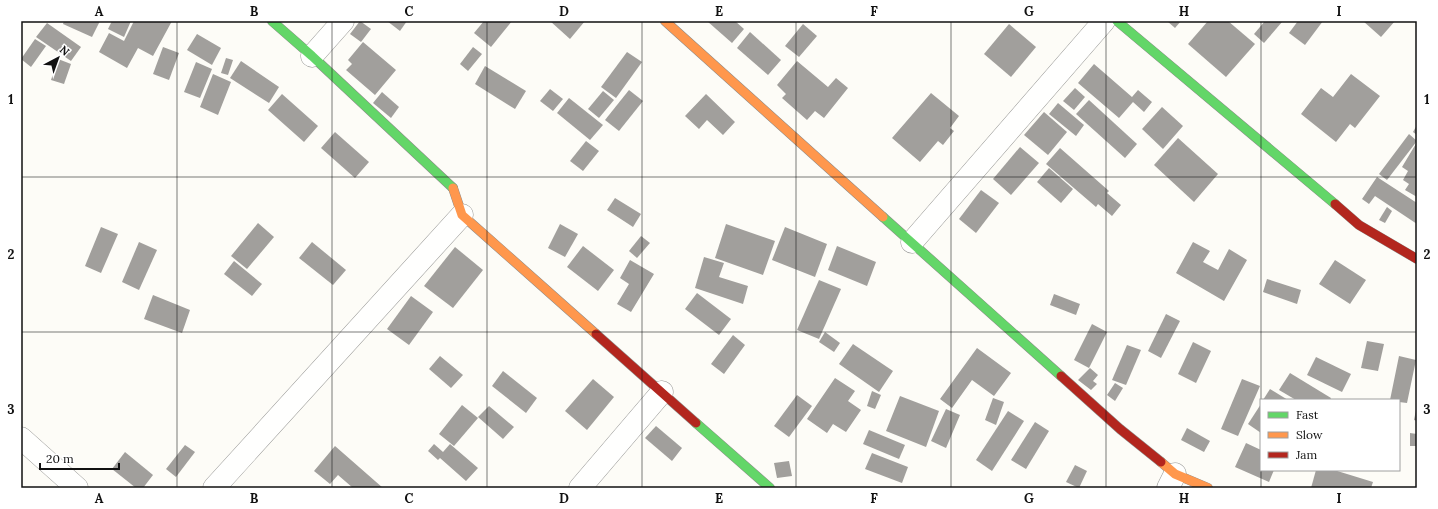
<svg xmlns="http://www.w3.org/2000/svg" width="1438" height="509" font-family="Lora,serif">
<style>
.building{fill:#a19f9c}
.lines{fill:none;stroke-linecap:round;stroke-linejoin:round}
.street-casing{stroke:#979795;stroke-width:23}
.fast-casing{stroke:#8e8d8b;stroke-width:10}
.slow-casing{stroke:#8e8d8b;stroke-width:10}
.jam-casing{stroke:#8e8d8b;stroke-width:10}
.street{stroke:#fffffe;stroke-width:22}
.fast{stroke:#63d668;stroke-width:9}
.slow{stroke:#ff974d;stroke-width:9}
.jam{stroke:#b3261e;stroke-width:9}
.grid{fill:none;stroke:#111;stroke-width:1;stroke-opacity:0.55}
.neatline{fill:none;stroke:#111;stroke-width:1.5}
.grid-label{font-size:13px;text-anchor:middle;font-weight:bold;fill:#111}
</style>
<rect width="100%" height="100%" fill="#fdfcf7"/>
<!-- building -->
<g class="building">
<path d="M64 21H100L92 37 63 24Z"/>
<path d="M112 21H131L124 37 108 29Z"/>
<path d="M134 21H172L153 56 138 48 127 68 99 52 109 33 124 41Z"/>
<path d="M360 21 371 29 361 42 350 34Z"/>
<path d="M387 21H407L400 31Z"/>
<path d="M484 21H512L491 47 474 33Z"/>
<path d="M550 21H585L570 39Z"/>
<path d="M707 21H735L744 29 732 43Z"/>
<path d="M1167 21H1181L1175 28Z"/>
<path d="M1208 21H1228L1255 44 1226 77 1188 44Z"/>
<path d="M1265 21 1282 22 1264 43 1254 34Z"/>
<path d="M1298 21H1323L1305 45 1289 33Z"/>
<path d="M1363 21H1395L1381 37Z"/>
<path d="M47 23 81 47 71 61 36 37Z"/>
<path d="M803 24 817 36 799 57 785 46Z"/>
<path d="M1009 24 1036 47 1011 77 984 54Z"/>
<path d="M750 32 781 60 768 75 737 48Z"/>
<path d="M197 34 221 48 212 65 187 50Z"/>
<path d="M35 39 46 46 31 67 21 59Z"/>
<path d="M363 42 396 70 375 95 346 70 352 64 348 60Z"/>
<path d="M163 47 179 53 169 80 153 74Z"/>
<path d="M473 47 482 54 468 71 460 64Z"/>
<path d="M627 52 642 62 616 98 601 87Z"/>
<path d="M226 58 233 60 228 75 221 73Z"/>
<path d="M58 59 71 64 64 84 51 80Z"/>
<path d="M241 61 279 87 269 103 230 78Z"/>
<path d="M797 61 828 87 836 78 848 88 824 118 815 111 807 120 782 98 786 94 777 85Z"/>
<path d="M196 62 212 69 200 98 184 92Z"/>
<path d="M1094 64 1132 97 1138 90 1152 102 1144 112 1133 102 1119 118 1078 83Z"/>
<path d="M485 66 526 91 515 109 475 84Z"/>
<path d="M213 74 231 82 218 115 200 107Z"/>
<path d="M1351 74 1380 96 1355 128 1350 124 1336 142 1301 114 1321 88 1333 97Z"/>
<path d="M1075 88 1085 97 1074 110 1063 101Z"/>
<path d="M550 89 563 99 553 111 540 101Z"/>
<path d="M629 90 643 101 619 131 605 120Z"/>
<path d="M603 91 614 100 599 118 588 109Z"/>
<path d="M382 92 399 107 391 118 373 103Z"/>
<path d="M931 93 959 116 950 128 954 131 943 145 938 141 920 162 892 138Z"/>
<path d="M282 94 318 126 304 142 268 110Z"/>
<path d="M706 94 735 122 723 135 707 120 699 129 685 116Z"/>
<path d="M569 98 603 125 590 140 557 113Z"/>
<path d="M1089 100 1137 144 1125 158 1076 114Z"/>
<path d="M1058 103 1084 125 1076 136 1049 114Z"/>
<path d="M1162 107 1183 126 1163 149 1142 129Z"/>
<path d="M1044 112 1067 132 1048 155 1024 135Z"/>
<path d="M1417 125V135L1413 132Z"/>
<path d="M335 132 369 162 355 178 321 148Z"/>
<path d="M1409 134 1417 141 1387 180 1379 174Z"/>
<path d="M1178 138 1218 174 1194 202 1154 165Z"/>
<path d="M586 141 599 151 583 171 570 161Z"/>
<path d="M1417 142V197L1405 190 1409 184 1403 180 1408 171 1402 167Z"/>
<path d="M1020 147 1039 163 1011 195 993 179Z"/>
<path d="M1060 148 1109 191 1107 193 1121 205 1112 216 1098 204 1096 207 1046 164Z"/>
<path d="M1049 168 1073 189 1061 203 1037 182Z"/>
<path d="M1377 177 1417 203V224L1375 196 1369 204 1362 199Z"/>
<path d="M981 190 999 203 976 233 959 219Z"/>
<path d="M615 198 641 214 633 227 607 210Z"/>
<path d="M1387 207 1392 211 1385 223 1379 220Z"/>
<path d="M258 223 274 237 247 269 231 256Z"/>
<path d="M560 224 578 234 565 257 548 248Z"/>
<path d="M726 224 775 241 763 275 715 258Z"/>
<path d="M101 227 118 234 101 273 85 266Z"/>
<path d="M785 227 827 244 815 277 772 260Z"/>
<path d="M641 236 650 243 637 258 629 251Z"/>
<path d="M139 242 157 250 139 290 122 282Z"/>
<path d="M312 242 346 270 333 285 299 258Z"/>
<path d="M1193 242 1210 251 1203 262 1218 270 1229 249 1247 260 1224 301 1176 273Z"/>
<path d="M583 246 614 270 598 291 567 267Z"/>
<path d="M837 246 876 262 867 286 828 270Z"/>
<path d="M455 247 483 270 453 308 424 286Z"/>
<path d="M704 257 724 263 719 277 748 286 743 304 695 288Z"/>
<path d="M630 260 654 274 631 312 617 304 629 284 620 278Z"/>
<path d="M1335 260 1366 280 1350 304 1319 284Z"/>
<path d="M234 261 262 284 252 296 224 274Z"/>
<path d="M1267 279 1301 290 1297 304 1263 292Z"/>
<path d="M819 280 841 289 819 339 797 330Z"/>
<path d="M697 293 731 319 719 335 685 309Z"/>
<path d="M1054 294 1080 304 1076 315 1050 305Z"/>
<path d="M153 295 190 310 182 333 144 319Z"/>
<path d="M411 296 433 312 409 345 387 329Z"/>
<path d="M1166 314 1180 321 1161 358 1148 351Z"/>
<path d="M1092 324 1107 332 1089 368 1074 360Z"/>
<path d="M825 332 840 343 834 352 819 342Z"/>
<path d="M733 335 745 345 724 374 711 364Z"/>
<path d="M1367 341 1384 344 1378 371 1361 368Z"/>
<path d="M1193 342 1211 351 1196 383 1178 374Z"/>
<path d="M853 344 893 371 879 392 839 364Z"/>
<path d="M1127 345 1141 350 1126 385 1112 380Z"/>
<path d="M977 348 1011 373 994 396 972 380 952 408 940 399Z"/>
<path d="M440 356 463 375 451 388 429 369Z"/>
<path d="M1399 356 1416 360 1407 403 1399 402V400H1390Z"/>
<path d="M1316 357 1351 374 1342 392 1307 375Z"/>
<path d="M1090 368 1098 375 1093 381 1097 384 1091 390 1078 380Z"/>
<path d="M503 371 537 398 526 413 492 386Z"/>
<path d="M1290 373 1331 398 1330 400H1296L1279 390Z"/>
<path d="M835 378 855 391 848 401 861 410 846 432 833 424 827 433 807 419Z"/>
<path d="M593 379 614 397 587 430 565 411Z"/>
<path d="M1242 379 1260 386 1238 436 1221 429Z"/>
<path d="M1115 383 1123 388 1115 401 1107 395Z"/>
<path d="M1270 389 1288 400H1263Z"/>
<path d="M872 391 881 395 875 409 867 406Z"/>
<path d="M797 395 812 406 789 437 774 426Z"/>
<path d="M900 396 939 411 926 447 886 431Z"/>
<path d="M993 398 1004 402 996 425 985 420Z"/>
<path d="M1261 404V433L1248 424Z"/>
<path d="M462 405 478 418 454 446 439 434Z"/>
<path d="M489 406 514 427 503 439 478 417Z"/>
<path d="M946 409 960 415 946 448 931 441Z"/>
<path d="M1416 410H1417V421L1414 420Z"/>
<path d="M1008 411 1024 421 992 471 976 460Z"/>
<path d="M1035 422 1049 431 1026 469 1011 460Z"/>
<path d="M656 426 682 448 672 461 645 438Z"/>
<path d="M1187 428 1210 441 1204 452 1181 440Z"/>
<path d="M869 430 905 445 899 459 863 444Z"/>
<path d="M1410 433 1417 434V446H1410Z"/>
<path d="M1246 443 1261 450V470H1274L1269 482 1235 467Z"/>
<path d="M434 444 443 452 450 444 478 468 466 481 440 458 438 460 428 451Z"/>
<path d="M185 445 195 452 176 477 166 469Z"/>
<path d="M335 446 383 488H353L338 475 330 484 314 471Z"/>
<path d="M125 452 153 475 143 488H136L112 469Z"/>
<path d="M872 453 908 467 902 483 865 469Z"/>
<path d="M789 461 792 476 777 478 774 463Z"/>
<path d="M1075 465 1087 471 1079 488 1066 482Z"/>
<path d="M1316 470H1334L1373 482 1371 488H1311Z"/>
</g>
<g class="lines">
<defs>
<g id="street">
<path d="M312 56 343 21"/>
<path d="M912 242 1104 21"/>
<path d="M21 438 77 488"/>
<path d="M214 488 462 215"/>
<path d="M580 488 662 392"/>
<path d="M1168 488 1175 474"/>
</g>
<g id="fast">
<path d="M272 21 312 56 453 188"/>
<path d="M1117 21 1335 204"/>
<path d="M883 217 1061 376"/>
<path d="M696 423 770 488"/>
</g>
<g id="slow">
<path d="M665 21 883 217"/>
<path d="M453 188 462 215 596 334"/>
<path d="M1161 462 1175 474 1208 488"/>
</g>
<g id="jam">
<path d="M1335 204 1359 225 1417 259"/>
<path d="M596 334 696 423"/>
<path d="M1061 376 1120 429 1161 462"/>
</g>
</defs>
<!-- street casing -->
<use href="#street" class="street-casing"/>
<!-- fast casing -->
<use href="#fast" class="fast-casing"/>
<!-- slow casing -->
<use href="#slow" class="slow-casing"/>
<!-- jam casing -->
<use href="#jam" class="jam-casing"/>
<!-- street -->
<use href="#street" class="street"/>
<!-- fast -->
<use href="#fast" class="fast"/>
<!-- slow -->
<use href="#slow" class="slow"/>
<!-- jam -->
<use href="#jam" class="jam"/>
</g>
<!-- grid -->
<path class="grid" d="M177 21V488M332 21V488M487 21V488M642 21V488M796 21V488M951 21V488M1106 21V488M1261 21V400M21 177H1417M21 332H1417M1261 470V488"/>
<!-- border -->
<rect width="1438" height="509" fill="none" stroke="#ffffff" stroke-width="44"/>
<!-- legend -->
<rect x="1260" y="399" width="140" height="72" fill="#ffffff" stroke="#a0a0a0"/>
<rect x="1268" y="412" width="20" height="6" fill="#63d668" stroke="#a0a0a0"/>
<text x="1296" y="419" font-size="12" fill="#111111">Fast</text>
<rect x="1268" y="432" width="20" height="6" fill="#ff974d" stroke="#a0a0a0"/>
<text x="1296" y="439" font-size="12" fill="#111111">Slow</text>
<rect x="1268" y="452" width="20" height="6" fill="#b3261e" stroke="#a0a0a0"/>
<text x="1296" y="459" font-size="12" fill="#111111">Jam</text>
<!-- north arrow -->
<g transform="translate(58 58) rotate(41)" stroke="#ffffff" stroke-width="3" paint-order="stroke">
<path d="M0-3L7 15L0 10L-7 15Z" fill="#111111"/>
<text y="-6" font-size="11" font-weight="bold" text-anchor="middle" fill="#111111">N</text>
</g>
<!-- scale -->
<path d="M40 463v6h79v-6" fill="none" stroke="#111111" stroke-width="2"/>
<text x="46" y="463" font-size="12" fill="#111111" stroke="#ffffff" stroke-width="3" paint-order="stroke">20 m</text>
<rect x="22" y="22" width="1394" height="465" class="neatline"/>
<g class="grid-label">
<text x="99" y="16">A</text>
<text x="254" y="16">B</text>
<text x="409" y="16">C</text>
<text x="564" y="16">D</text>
<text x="719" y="16">E</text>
<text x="874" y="16">F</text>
<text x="1029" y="16">G</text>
<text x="1184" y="16">H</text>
<text x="1339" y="16">I</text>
<text x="11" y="104">1</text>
<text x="1427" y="104">1</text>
<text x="11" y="259">2</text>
<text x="1427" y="259">2</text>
<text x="11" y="414">3</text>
<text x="1427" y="414">3</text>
<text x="99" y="503">A</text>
<text x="254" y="503">B</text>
<text x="409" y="503">C</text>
<text x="564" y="503">D</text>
<text x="719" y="503">E</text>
<text x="874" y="503">F</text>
<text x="1029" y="503">G</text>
<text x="1184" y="503">H</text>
<text x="1339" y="503">I</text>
</g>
</svg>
